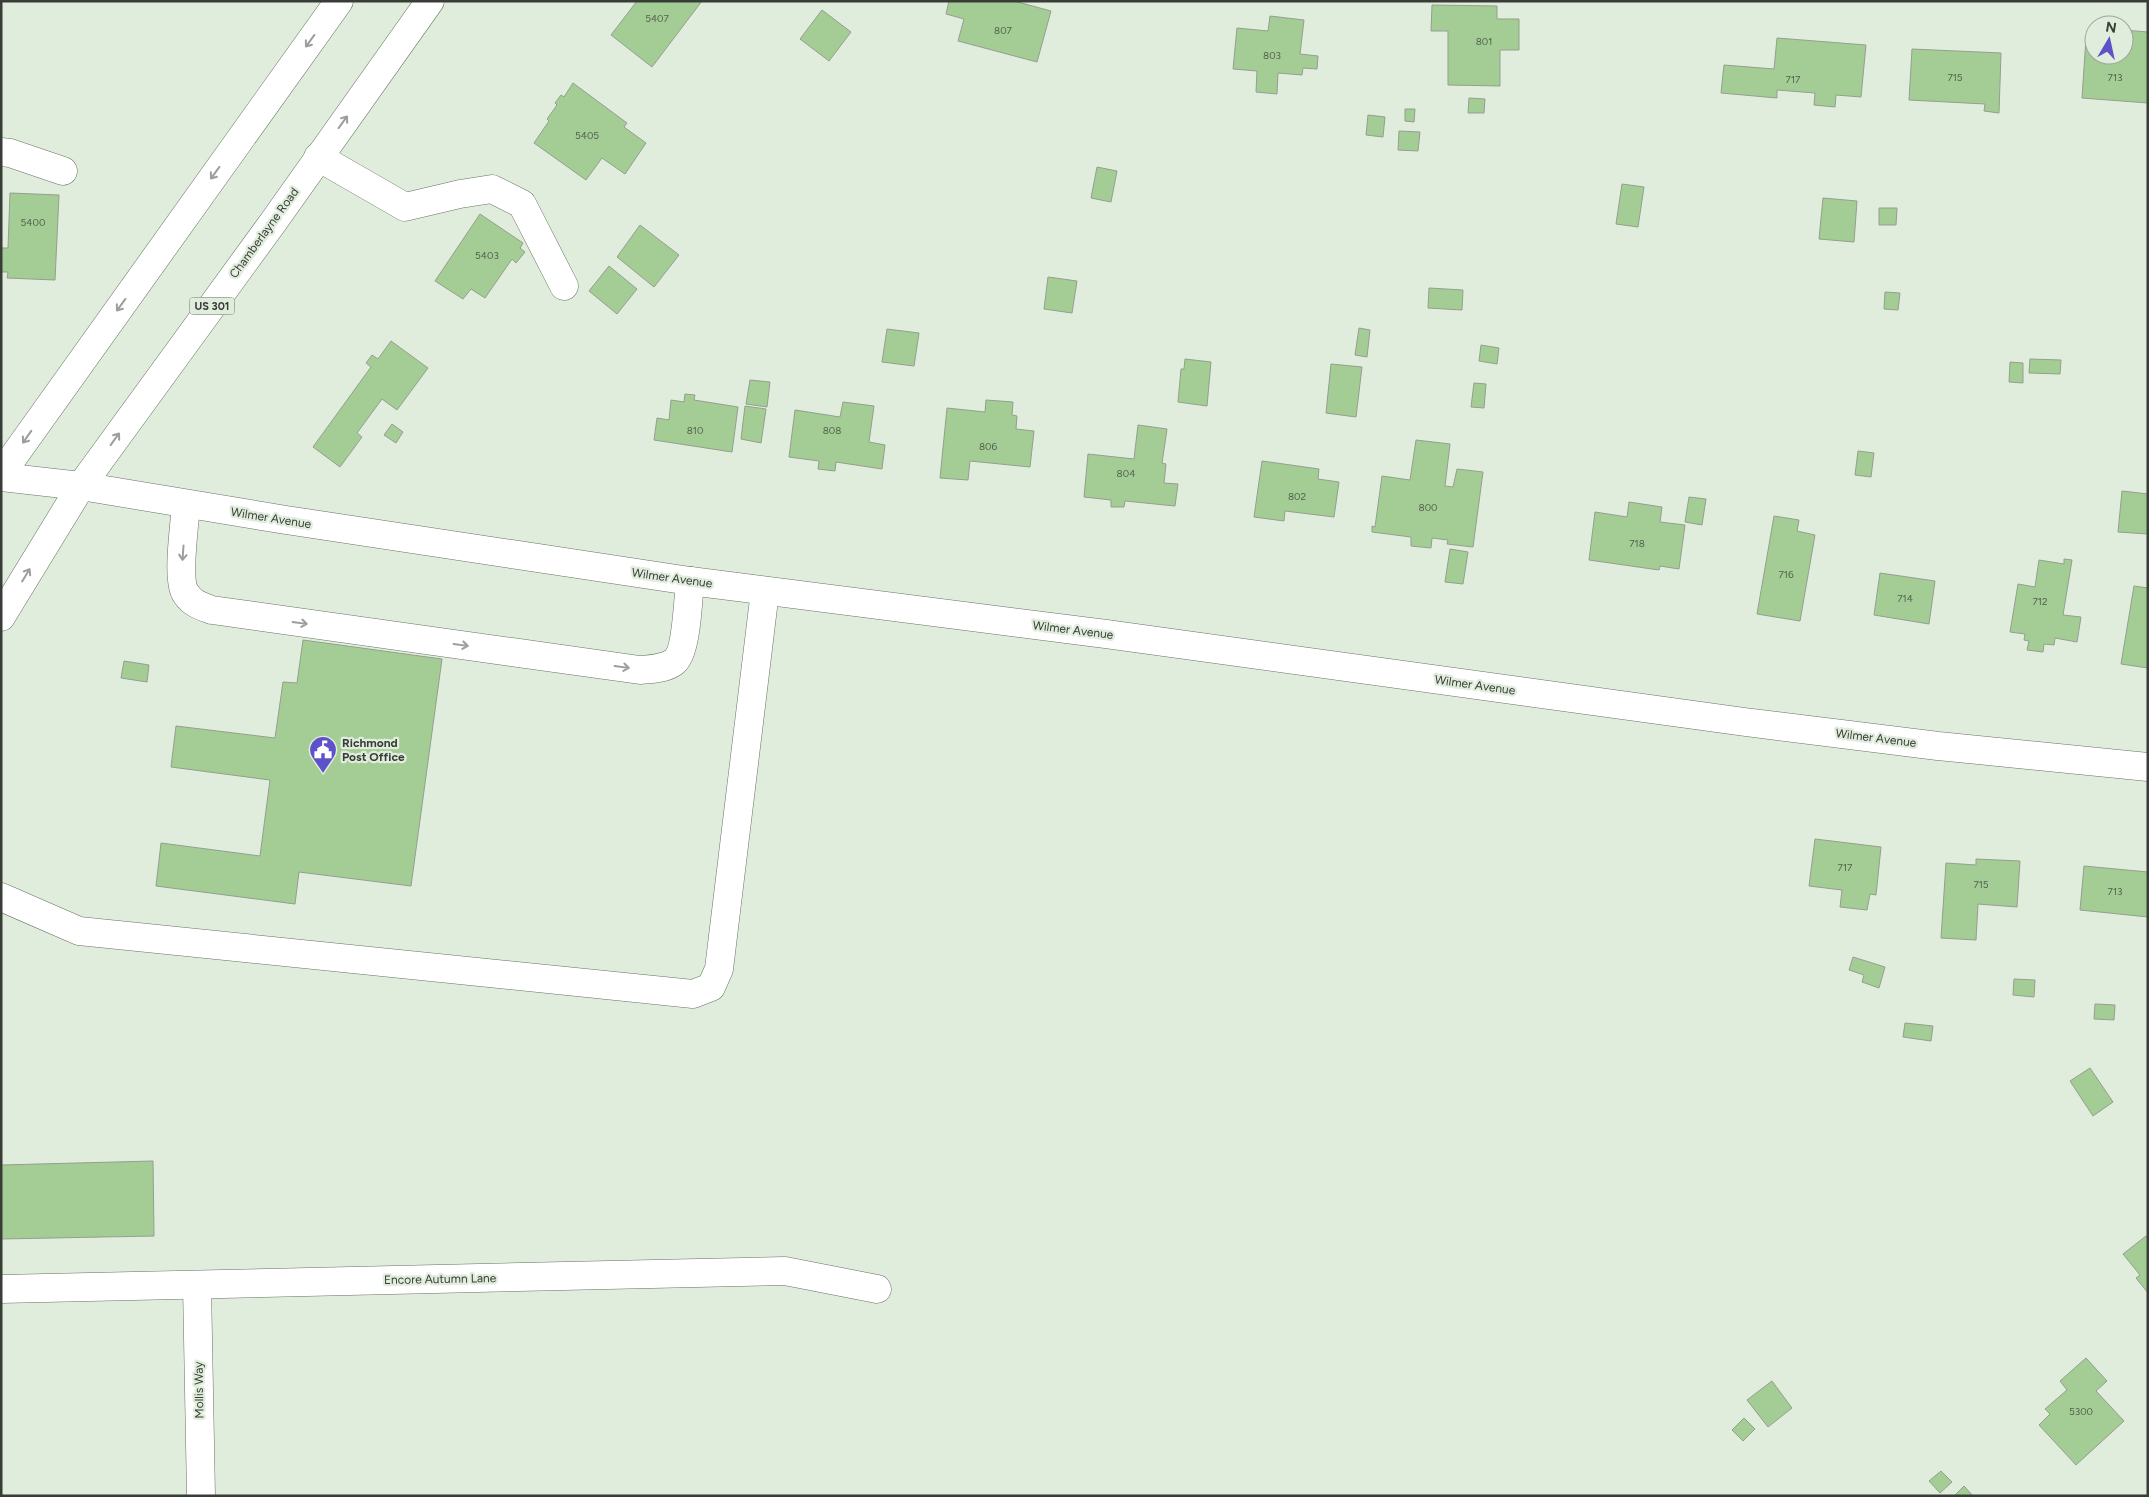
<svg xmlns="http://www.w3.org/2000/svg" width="2149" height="1497" font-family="Figtree,sans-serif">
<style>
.building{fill:#a4cd95;stroke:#949f8f}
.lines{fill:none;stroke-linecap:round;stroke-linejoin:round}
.minor-casing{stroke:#687364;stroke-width:29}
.major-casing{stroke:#687364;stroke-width:29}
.minor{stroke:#fff;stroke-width:28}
.major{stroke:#fff;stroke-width:28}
.oneway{stroke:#9c9e9b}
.labels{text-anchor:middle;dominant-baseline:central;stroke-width:4.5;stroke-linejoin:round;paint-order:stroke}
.number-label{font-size:10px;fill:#53614e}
.shield{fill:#e0ecdc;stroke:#6a7268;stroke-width:1}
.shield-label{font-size:11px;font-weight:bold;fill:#383d37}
.street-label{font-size:12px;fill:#383d37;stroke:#e0ecdc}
.poi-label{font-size:12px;font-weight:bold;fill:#383d37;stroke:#e0ecdc;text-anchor:start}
</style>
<rect width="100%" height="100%" fill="#e0ecdc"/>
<!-- building -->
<g class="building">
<path d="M637 1H702L652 67 611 35Z"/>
<path d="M949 1H1014L1051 11 1037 62 958 41 964 19 946 14Z"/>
<path d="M1432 5 1497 6V19H1519V50H1500V86L1448 85V31H1431Z"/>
<path d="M822 10 851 32 829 61 800 39Z"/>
<path d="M1270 16 1304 20 1300 54 1318 56 1317 69 1303 68 1302 75 1278 73 1277 94 1256 92 1257 71 1233 69 1237 28 1268 31Z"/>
<path d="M2124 30 2148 32V103L2082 98 2086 38H2094V55H2124Z"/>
<path d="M1777 38 1866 45 1861 97 1836 95 1835 107 1814 105 1815 93 1777 90V98L1721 93 1724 65 1774 69Z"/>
<path d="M1912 49 2001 53 1999 113 1984 111 1985 104 1909 100Z"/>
<path d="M573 83 627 123 624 127 646 143 625 174 602 158 586 180 534 143 549 121 547 119 557 105 555 103 561 95 564 97Z"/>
<path d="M1469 98 1485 99 1484 113H1468Z"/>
<path d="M1405 109H1415L1414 122 1405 121Z"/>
<path d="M1368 115 1385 117 1383 137 1366 135Z"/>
<path d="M1399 131 1420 132 1418 151 1398 150Z"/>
<path d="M1097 167 1117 171 1111 202 1091 198Z"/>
<path d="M1622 184 1644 187 1638 227 1616 224Z"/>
<path d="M10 193 59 195 55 280 7 278 8 272H1V248H8Z"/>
<path d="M1823 198 1857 201 1854 242 1819 239Z"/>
<path d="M1879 208H1897L1896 225H1879Z"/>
<path d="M480 214 523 243 520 248 525 252 516 263 512 259 485 298 471 289 463 299 435 281Z"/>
<path d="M640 225 679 255 654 287 617 257Z"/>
<path d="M609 266 637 289 617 314 589 291Z"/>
<path d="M1048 277 1077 281 1072 313 1044 309Z"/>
<path d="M1429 288 1463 290 1462 310 1428 308Z"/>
<path d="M1885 292 1900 293 1898 310 1884 309Z"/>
<path d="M1359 328 1370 330 1367 357 1355 355Z"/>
<path d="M887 329 919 333 914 366 882 362Z"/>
<path d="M391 341 428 368 397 410 382 399 357 433 362 437 340 467 313 447 371 367 366 363 372 355 378 359Z"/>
<path d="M1481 345 1499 348 1497 364 1479 361Z"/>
<path d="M1185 359 1211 362 1207 406 1178 402 1181 369H1184Z"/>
<path d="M2030 359 2061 360 2060 374 2029 373Z"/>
<path d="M2010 362 2023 363V383L2009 382Z"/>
<path d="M1331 364 1362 367 1356 417 1326 413Z"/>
<path d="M750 380 770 382 767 407 746 404Z"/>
<path d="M1474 383 1486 384 1484 408 1471 407Z"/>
<path d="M685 394 695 395 694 400 738 407 732 452 654 440 657 418 669 420 671 400 684 402Z"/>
<path d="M986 400 1013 402 1012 415 1017 416 1016 429 1034 431 1030 467 970 461 968 480 940 478 947 408 985 412Z"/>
<path d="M843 402 874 406 869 442 885 445 882 469 836 462 835 471 818 469 819 461 789 457 795 410 840 417Z"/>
<path d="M745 406 766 409 761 443 741 439Z"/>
<path d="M392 424 403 432 396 443 384 435Z"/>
<path d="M1138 425 1167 429 1162 463 1166 464 1164 483 1178 484 1175 506 1125 501 1124 507H1111V500L1084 497 1088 454 1134 459Z"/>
<path d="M1416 440 1450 444 1445 486 1453 487 1457 469 1483 472 1473 547 1447 544 1448 540 1432 538 1431 548 1411 546V537L1372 532V526L1375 527 1382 476 1410 480Z"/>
<path d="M1858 451 1874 453 1871 477 1855 475Z"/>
<path d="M1262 461 1319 469 1318 479 1339 482 1334 517 1285 511 1284 521 1254 517Z"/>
<path d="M2122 491 2148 494V534L2118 532Z"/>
<path d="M1689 497 1706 499 1702 525 1685 522Z"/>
<path d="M1629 502 1662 507 1660 522 1685 525 1679 569 1660 566 1659 570 1589 560 1595 512 1627 517Z"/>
<path d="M1774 516 1799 520 1797 531 1815 535 1800 621 1757 614Z"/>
<path d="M1450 549 1468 552 1463 584 1445 582Z"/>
<path d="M2064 559 2072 560 2063 615 2081 617 2077 642 2055 638 2054 645 2044 644 2043 652 2027 650 2029 641 2024 640 2025 634 2010 632 2018 584 2035 587 2039 560 2064 564Z"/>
<path d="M1880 573 1935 581 1929 624 1874 615Z"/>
<path d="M2134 586 2148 588V668L2121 664Z"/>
<path d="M303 640 442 659 411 886 299 872 295 904 156 886 161 843 260 856 270 780 171 767 176 726 275 738 283 682 297 683Z"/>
<path d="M124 661 149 665 147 682 121 678Z"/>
<path d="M1815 839 1881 847 1876 895 1870 894 1867 910 1840 907 1842 890 1809 886Z"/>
<path d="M1976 859 2020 861 2017 907 1978 904 1976 940 1941 938 1946 863 1976 865Z"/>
<path d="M2084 866 2148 872V917L2080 910Z"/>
<path d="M1853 957 1885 967 1879 988 1862 982 1864 975 1849 970Z"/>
<path d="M2014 979 2035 980 2034 997 2013 995Z"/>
<path d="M2095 1004 2115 1005 2114 1020 2094 1019Z"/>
<path d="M1905 1023 1933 1026 1931 1041 1903 1037Z"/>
<path d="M2090 1068 2113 1102 2093 1116 2070 1081Z"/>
<path d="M153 1161 154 1236 1 1239V1165Z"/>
<path d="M2146 1236 2148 1238V1293L2136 1278 2140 1275 2123 1254Z"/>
<path d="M2086 1358 2107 1381 2096 1391 2124 1421 2076 1465 2039 1425 2050 1414 2045 1409 2067 1390 2060 1381Z"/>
<path d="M1772 1381 1792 1408 1768 1427 1747 1400Z"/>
<path d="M1744 1418 1755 1429 1743 1441 1732 1430Z"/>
<path d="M1941 1471 1952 1482 1940 1493 1929 1481Z"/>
<path d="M1964 1486 1973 1496H1954Z"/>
</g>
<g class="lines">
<defs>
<g id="minor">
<path d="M1 152 10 153 63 171"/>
<path d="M318 157 405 207 460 194 492 189 522 204 564 286"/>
<path d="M1 477 81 486 286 520 690 581 1106 634 1745 722 1938 746 2148 767"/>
<path d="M186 504C185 523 176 580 186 594 193 604 201 606 212 610L640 670C652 669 664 669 674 662 687 652 688 598 690 581"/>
<path d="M1 897 79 931 693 994 711 987 719 969 765 591"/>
<path d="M197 1285 201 1496"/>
<path d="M1 1289 785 1271 877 1289"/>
</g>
<g id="major">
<path d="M1 474 339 1"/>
<path d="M1 617 81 486 274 221 430 1"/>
</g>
</defs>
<!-- minor casing -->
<use href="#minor" class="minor-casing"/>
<!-- major casing -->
<use href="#major" class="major-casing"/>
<!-- minor -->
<use href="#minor" class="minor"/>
<!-- major -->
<use href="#major" class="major"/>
</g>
<!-- one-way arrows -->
<defs><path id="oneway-shaft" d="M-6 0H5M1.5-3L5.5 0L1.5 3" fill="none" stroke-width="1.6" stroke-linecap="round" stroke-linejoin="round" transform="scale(1.25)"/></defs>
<g class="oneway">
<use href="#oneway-shaft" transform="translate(310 41) rotate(126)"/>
<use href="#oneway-shaft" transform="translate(343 122) rotate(-54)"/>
<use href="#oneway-shaft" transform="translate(215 173) rotate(126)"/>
<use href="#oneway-shaft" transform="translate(121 305) rotate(126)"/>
<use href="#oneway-shaft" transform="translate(27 437) rotate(125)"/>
<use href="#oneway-shaft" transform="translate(115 439) rotate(-54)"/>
<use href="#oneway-shaft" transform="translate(183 553) rotate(94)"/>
<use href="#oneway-shaft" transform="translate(26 575) rotate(-59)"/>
<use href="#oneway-shaft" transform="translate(300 623) rotate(8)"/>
<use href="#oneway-shaft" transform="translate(461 645) rotate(8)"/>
<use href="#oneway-shaft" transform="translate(622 667) rotate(8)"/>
</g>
<!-- icons -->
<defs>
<symbol id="civic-pin" viewBox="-11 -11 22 30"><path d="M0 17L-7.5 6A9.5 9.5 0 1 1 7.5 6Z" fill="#5e52ca" stroke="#e0ecdc"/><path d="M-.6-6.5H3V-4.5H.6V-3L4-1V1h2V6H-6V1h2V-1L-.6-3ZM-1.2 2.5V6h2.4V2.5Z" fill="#fff"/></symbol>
</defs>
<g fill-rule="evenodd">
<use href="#civic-pin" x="307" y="734" width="32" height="43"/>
</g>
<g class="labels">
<!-- number labels -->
<g class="number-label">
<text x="657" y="18">5407</text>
<text x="1003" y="30">807</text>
<text x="1484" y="41">801</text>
<text x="1272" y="55">803</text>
<text x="1955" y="77">715</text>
<text x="2115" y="77">713</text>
<text x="1793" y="79">717</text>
<text x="587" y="135">5405</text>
<text x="33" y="222">5400</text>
<text x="487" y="255">5403</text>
<text x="695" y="430">810</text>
<text x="832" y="430">808</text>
<text x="988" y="446">806</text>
<text x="1126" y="473">804</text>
<text x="1297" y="496">802</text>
<text x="1428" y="507">800</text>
<text x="1637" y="543">718</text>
<text x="1786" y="574">716</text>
<text x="1905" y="598">714</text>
<text x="2040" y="601">712</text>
<text x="1845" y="867">717</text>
<text x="1981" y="884">715</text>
<text x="2115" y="891">713</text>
<text x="2081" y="1411">5300</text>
</g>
<!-- shield labels -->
<rect class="shield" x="189.5" y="297.5" width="45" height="17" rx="4"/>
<g class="shield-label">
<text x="212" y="306">US 301</text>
</g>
<!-- street labels -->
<g class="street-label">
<text transform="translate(264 233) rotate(-54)">Chamberlayne Road</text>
<text transform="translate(271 518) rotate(9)">Wilmer Avenue</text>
<text transform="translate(672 578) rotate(8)">Wilmer Avenue</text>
<text transform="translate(1073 630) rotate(7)">Wilmer Avenue</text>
<text transform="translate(1475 685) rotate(8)">Wilmer Avenue</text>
<text transform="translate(1876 738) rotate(7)">Wilmer Avenue</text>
<text transform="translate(440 1279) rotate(-1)">Encore Autumn Lane</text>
<text transform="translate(199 1390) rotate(-91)">Mollis Way</text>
</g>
<!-- poi labels -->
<g class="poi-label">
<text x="342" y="743">Richmond<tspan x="342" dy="14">Post Office</tspan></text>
</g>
</g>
<!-- border -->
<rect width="2149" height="1497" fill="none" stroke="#383d37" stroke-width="5"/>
<!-- north arrow -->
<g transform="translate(2109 40) rotate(9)"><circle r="24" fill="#e0ecdc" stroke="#9da69a"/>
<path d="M0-4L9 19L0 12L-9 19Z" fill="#5e52ca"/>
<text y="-8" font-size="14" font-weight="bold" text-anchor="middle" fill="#383d37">N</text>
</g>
</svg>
